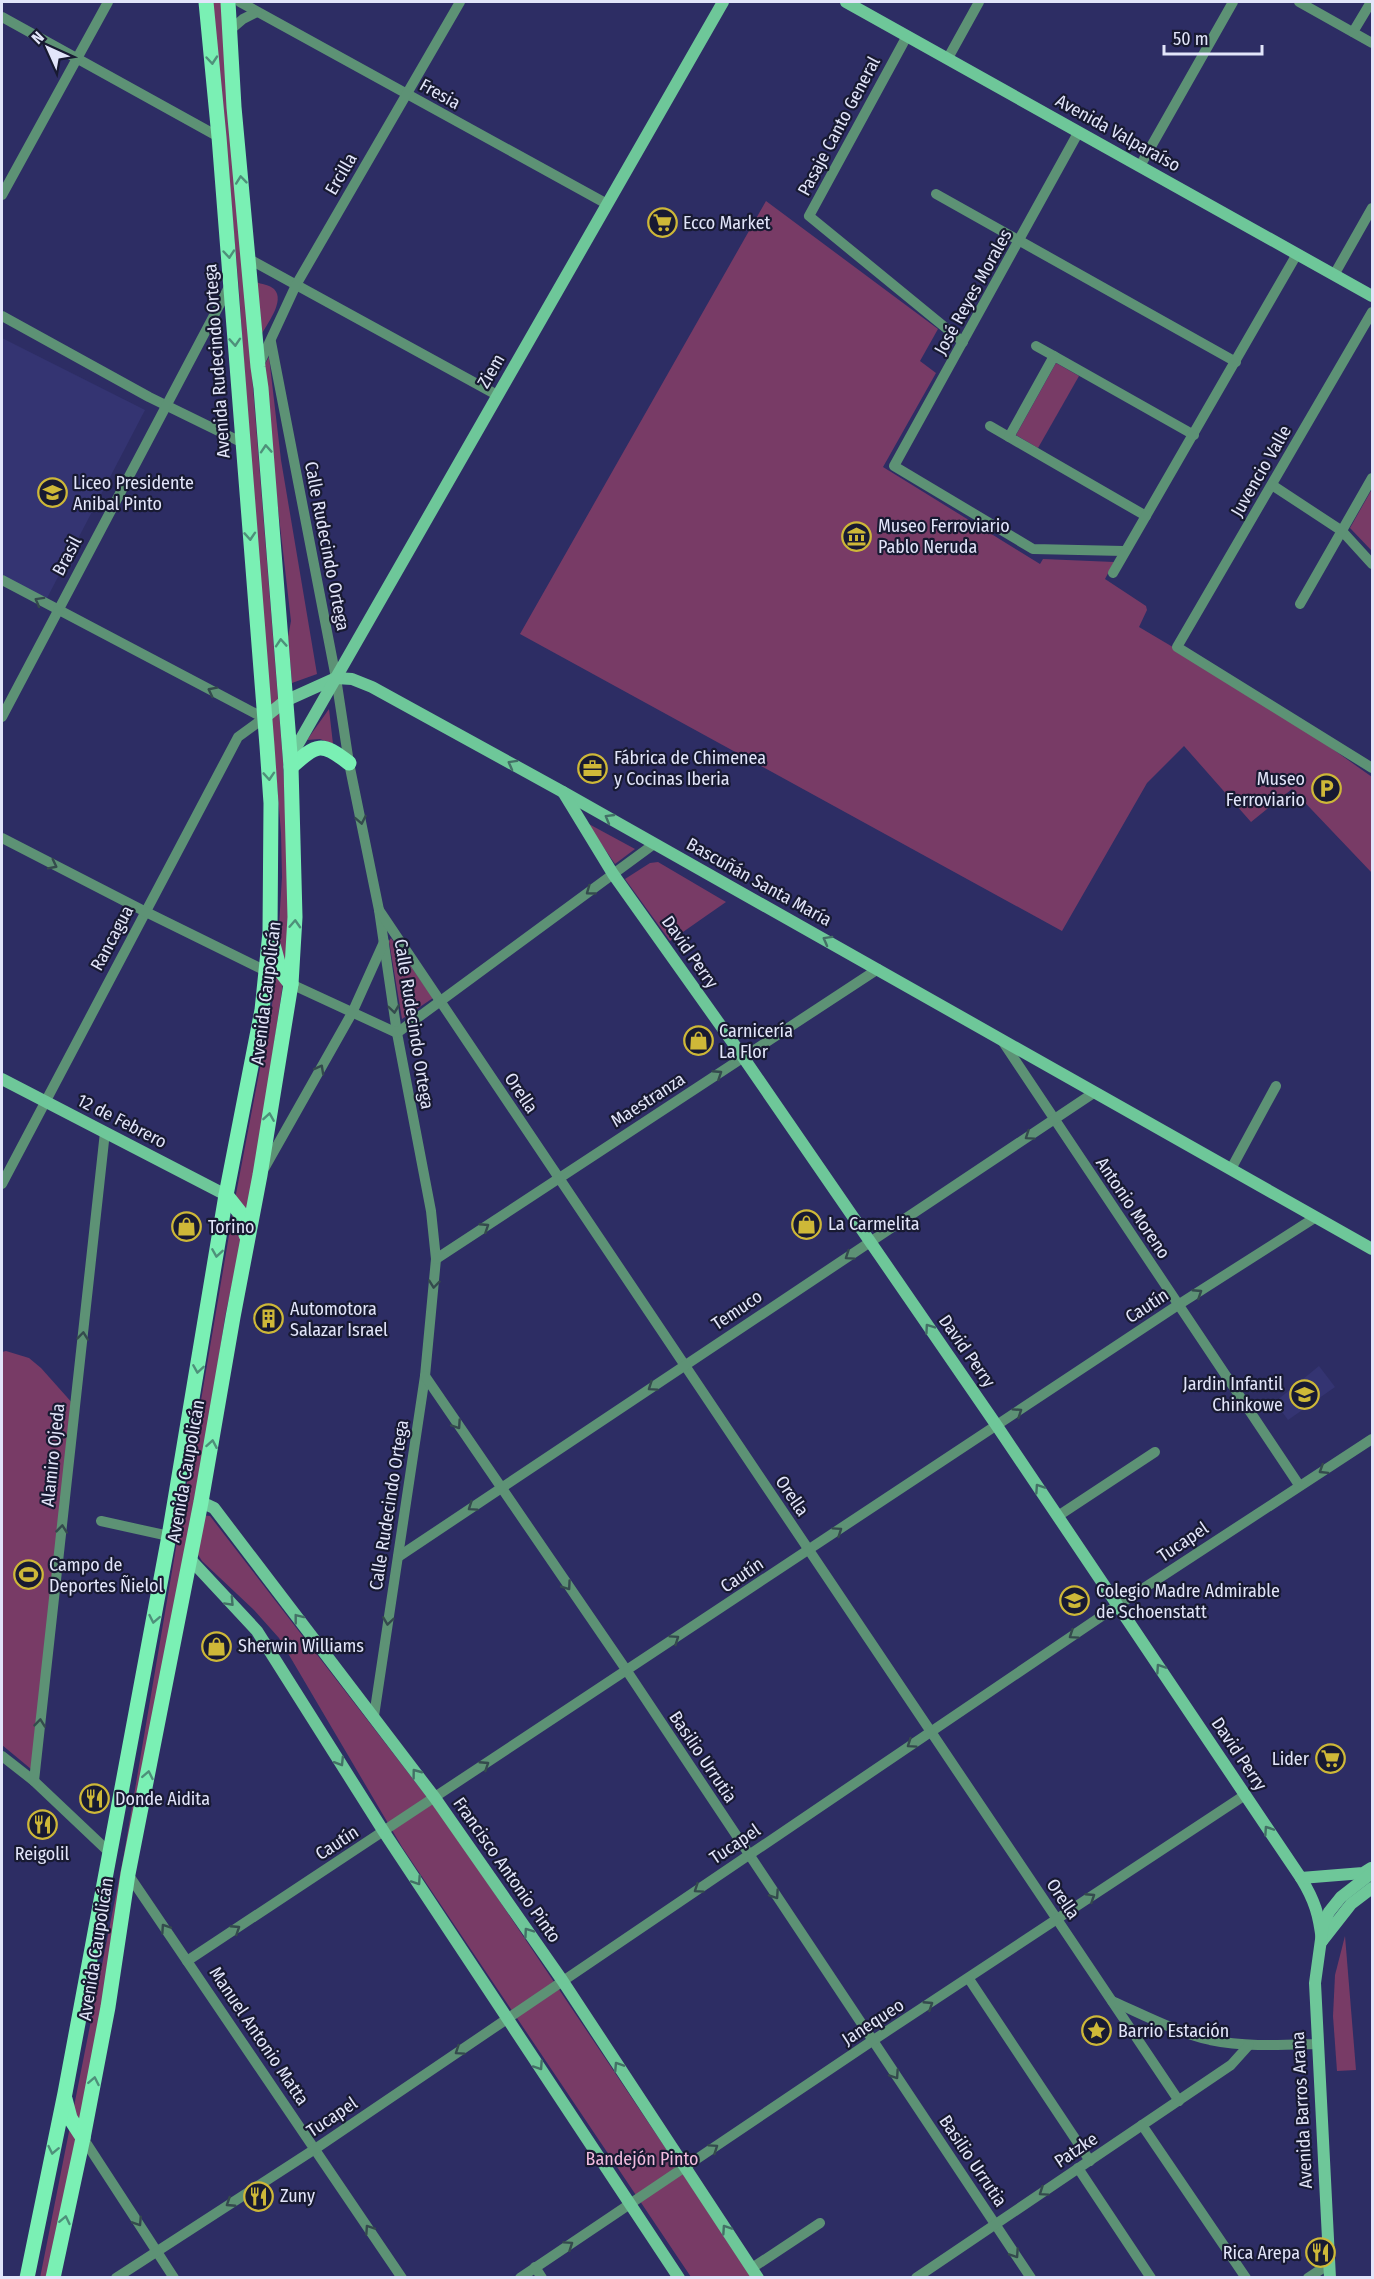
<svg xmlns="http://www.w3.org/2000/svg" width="1374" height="2279" font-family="'Fira Sans Condensed',sans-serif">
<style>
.built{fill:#343472}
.green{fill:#783b66}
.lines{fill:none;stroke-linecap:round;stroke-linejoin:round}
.street{stroke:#5d9275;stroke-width:10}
.secondary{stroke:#6ec799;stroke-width:12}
.primary{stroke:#7af0b4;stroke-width:15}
.oneway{stroke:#4e907a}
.oneway2{stroke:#344a4d}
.oneway3{stroke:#437066}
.labels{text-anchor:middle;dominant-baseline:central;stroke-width:4.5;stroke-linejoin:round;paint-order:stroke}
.street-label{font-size:18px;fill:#e2e5fa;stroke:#181a32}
.poi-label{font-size:18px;fill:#e2e5fa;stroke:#181a32;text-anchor:start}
.park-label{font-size:18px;fill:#f1bbde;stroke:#181a32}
</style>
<rect width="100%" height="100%" fill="#2d2d64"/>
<!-- built -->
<g class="built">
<path d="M2 338 145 410 46 600 2 575Z"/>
<path d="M1319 1366 1335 1387 1288 1420 1275 1402Z"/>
</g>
<!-- green -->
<g class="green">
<path d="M213 2H222L283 761 290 916 282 990 255 1175 225 1317 211 1409 128 1869 51 2277 40 2278 124 1854 236 1194 272 1005 276 974 282 877 281 833 250 453 239 290Z"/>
<path d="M766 201 938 329 920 361 936 373 883 467 1040 564 1043 559 1114 562 1105 579 1146 606 1147 610 1139 627 1215 672 1310 733 1372 777V873L1292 789 1251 822 1184 746 1147 783 1062 931 520 634Z"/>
<path d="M256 282C261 284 270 285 274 289 286 301 266 325 260 337Z"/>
<path d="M269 357 281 460 317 674 292 683 288 637 291 621 262 369Z"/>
<path d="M1056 363 1079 376 1038 448 1016 435Z"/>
<path d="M1372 489V551L1350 528Z"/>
<path d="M329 709 333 744 320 739 307 740Z"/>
<path d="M587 823 635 849 615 864Z"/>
<path d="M658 862 726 902 670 941 625 879 650 863Z"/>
<path d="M391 938 433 998 402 1019 389 941Z"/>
<path d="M6 1351 29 1358 41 1368 74 1405 31 1769 2 1745V1352Z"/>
<path d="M202 1515 210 1516 450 1827 752 2277H691L402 1847 279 1638 254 1610 202 1561 197 1553Z"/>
<path d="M1345 1936 1356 2070 1337 2071 1333 2016 1335 1975Z"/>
</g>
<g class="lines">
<!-- street -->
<g class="street">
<path d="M240 2 607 204"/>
<path d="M1299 2 1372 43"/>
<path d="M2 17 219 137"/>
<path d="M229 31 243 19 257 12"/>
<path d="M1353 32 1371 2"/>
<path d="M907 36 809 216 963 342"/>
<path d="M948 58 979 2"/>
<path d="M1078 133 894 466 1033 549 1124 551"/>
<path d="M1140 166 1233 2"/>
<path d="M936 194 1236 362"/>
<path d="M2 195 108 2"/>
<path d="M249 259 497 395"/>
<path d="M1334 275 1372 208"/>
<path d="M1372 312 1177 647 1372 768"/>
<path d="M2 316 149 397 243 443"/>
<path d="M271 342 336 678 349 763 379 910 397 1033 431 1211 436 1259 425 1376 374 1716"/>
<path d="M1036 346 1054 356"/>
<path d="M258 367 296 285 460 2"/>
<path d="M990 426 1009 437"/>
<path d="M1272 485 1342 531 1372 564"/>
<path d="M1146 516 1009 437 1054 356 1194 435"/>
<path d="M1113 573 1297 254"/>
<path d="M2 580 264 718 238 737 2 1184"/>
<path d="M1300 604 1372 478"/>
<path d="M2 717 230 285"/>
<path d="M2 838 144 911 266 971"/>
<path d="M379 910 1179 2101"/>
<path d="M291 984 397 1033 654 844"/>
<path d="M1001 1039 1299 1485"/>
<path d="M265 1167 352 1013 384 942"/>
<path d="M1231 1169 1276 1086"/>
<path d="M436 1259 878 969"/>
<path d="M425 1376 627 1671 1031 2278"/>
<path d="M1058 1516 1155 1452"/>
<path d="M101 1521 169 1536"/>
<path d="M398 1557 1095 1092"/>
<path d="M2 1756 34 1781 110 1853"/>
<path d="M34 1781 105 1132"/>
<path d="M128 1874 402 2278"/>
<path d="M187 1961 1178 1305 1316 1217"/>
<path d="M969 1979 1090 2161"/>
<path d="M1112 2001C1144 2015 1176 2032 1210 2040 1245 2047 1281 2045 1316 2044"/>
<path d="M1142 2125 1246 2278"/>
<path d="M83 2138 174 2278"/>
<path d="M1078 2168 1151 2278"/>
<path d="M535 2267 542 2278"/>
<path d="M752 2268 820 2223"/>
<path d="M116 2278 315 2149 1118 1605 1372 1439"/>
<path d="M520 2278 872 2041 1245 1795"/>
<path d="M916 2278 1231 2065 1249 2045"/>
<path d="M1308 2278 1329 2264"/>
</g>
<!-- secondary -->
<g class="secondary">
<path d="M846 2 1372 296"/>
<path d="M264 718 285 701 336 678 352 679 372 687 563 792 1372 1249"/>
<path d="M290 758 723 2"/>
<path d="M563 792 613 874 743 1057 997 1426 1301 1878C1315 1901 1319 1915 1322 1941"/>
<path d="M2 1079 226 1195"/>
<path d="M201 1502 214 1508 435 1798 562 1980 758 2278"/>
<path d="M190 1559 257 1631 384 1832 679 2278"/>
<path d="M1301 1878 1363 1873 1371 1868"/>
<path d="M1322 1941 1351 1904 1372 1888"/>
<path d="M1330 2278 1315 1983 1323 1925 1329 1912 1341 1897 1372 1873"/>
</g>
<!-- primary -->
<g class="primary">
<path d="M291 767C317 744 321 741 349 763"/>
<path d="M272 941 280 970 291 984"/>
<path d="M226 1195 241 1214 246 1235"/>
<path d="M65 2099 70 2118 83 2138"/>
<path d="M27 2278 65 2093 169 1536 226 1195 262 1010 270 932 271 803 267 746 219 137 206 2"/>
<path d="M53 2278 83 2138 108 2007 128 1874 201 1502 233 1317 260 1175 291 984 295 917 291 767 261 388 258 367 234 107 228 2"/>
</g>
</g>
<!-- one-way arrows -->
<defs><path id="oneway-chevron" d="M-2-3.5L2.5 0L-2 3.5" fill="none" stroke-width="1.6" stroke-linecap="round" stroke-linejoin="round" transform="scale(1.5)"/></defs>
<g class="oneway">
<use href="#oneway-chevron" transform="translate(212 60) rotate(85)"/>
<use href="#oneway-chevron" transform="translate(241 180) rotate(-96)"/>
<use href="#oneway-chevron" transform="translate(229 254) rotate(85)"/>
<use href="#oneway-chevron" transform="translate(235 342) rotate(86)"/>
<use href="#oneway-chevron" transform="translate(266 449) rotate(-94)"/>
<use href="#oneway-chevron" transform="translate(250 536) rotate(86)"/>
<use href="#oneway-chevron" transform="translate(281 643) rotate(-94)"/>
<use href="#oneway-chevron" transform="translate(269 776) rotate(86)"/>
<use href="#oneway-chevron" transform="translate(295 924) rotate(-87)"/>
<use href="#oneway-chevron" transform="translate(269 1117) rotate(-81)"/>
<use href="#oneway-chevron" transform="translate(217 1253) rotate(99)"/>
<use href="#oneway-chevron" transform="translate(198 1369) rotate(99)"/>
<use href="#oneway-chevron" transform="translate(212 1444) rotate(-80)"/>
<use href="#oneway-chevron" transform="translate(154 1619) rotate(101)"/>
<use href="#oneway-chevron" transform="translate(148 1775) rotate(-79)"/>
<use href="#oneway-chevron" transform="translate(94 2081) rotate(-79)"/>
<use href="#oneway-chevron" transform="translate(53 2150) rotate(102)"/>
<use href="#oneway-chevron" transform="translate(65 2220) rotate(-78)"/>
</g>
<g class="oneway2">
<use href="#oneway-chevron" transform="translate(39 601) rotate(-151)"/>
<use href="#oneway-chevron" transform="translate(212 691) rotate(-153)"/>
<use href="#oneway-chevron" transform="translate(361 820) rotate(79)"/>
<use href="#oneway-chevron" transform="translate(53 865) rotate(27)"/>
<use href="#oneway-chevron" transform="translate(590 891) rotate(144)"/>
<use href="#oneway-chevron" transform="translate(394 1009) rotate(82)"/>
<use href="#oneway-chevron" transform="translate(320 1069) rotate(-61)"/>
<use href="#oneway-chevron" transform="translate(718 1074) rotate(-33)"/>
<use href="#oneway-chevron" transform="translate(1029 1136) rotate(146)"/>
<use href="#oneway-chevron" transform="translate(485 1227) rotate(-33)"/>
<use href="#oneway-chevron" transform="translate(849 1256) rotate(146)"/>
<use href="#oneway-chevron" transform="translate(434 1284) rotate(96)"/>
<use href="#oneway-chevron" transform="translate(1198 1293) rotate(-33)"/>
<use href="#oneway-chevron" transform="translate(83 1336) rotate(-84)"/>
<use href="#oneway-chevron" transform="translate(652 1387) rotate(146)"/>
<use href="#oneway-chevron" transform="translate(1018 1412) rotate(-34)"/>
<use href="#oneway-chevron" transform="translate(457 1425) rotate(56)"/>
<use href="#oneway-chevron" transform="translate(1323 1470) rotate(148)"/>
<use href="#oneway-chevron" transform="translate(472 1507) rotate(146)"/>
<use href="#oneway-chevron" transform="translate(62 1529) rotate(-84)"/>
<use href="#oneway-chevron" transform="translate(838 1531) rotate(-34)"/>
<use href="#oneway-chevron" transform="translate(567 1586) rotate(55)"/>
<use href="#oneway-chevron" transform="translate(388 1621) rotate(98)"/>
<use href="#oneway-chevron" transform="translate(1073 1635) rotate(146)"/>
<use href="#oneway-chevron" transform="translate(675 1639) rotate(-34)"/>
<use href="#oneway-chevron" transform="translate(40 1723) rotate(-84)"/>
<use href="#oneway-chevron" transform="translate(911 1744) rotate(146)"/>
<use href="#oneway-chevron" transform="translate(485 1765) rotate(-33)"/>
<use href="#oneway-chevron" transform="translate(698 1889) rotate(146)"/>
<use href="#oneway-chevron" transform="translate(775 1895) rotate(56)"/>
<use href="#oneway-chevron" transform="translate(1091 1897) rotate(-33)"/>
<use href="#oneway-chevron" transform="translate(165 1928) rotate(-124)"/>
<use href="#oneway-chevron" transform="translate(236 1929) rotate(-33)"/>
<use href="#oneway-chevron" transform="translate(929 2005) rotate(-33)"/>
<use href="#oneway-chevron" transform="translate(459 2051) rotate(146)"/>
<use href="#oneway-chevron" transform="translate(895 2075) rotate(56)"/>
<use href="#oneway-chevron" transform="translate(714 2148) rotate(-34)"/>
<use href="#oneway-chevron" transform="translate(1043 2192) rotate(146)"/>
<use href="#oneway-chevron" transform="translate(230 2203) rotate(147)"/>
<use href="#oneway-chevron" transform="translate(138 2222) rotate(57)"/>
<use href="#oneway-chevron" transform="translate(369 2229) rotate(-124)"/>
<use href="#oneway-chevron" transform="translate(569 2245) rotate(-34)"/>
<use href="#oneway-chevron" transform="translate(1015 2254) rotate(56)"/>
</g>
<g class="oneway3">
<use href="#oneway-chevron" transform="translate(512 764) rotate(-151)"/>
<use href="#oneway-chevron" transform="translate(609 818) rotate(-150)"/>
<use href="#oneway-chevron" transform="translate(827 940) rotate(-151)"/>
<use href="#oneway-chevron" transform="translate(929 1328) rotate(-125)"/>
<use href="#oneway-chevron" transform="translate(1039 1488) rotate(-124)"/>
<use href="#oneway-chevron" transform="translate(230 1602) rotate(47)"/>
<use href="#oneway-chevron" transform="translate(298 1618) rotate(-128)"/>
<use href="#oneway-chevron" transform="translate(1160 1668) rotate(-124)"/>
<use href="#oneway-chevron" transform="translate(340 1762) rotate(58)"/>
<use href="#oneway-chevron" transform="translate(416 1773) rotate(-127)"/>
<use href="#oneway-chevron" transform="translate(1268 1830) rotate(-124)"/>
<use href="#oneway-chevron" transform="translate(417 1881) rotate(56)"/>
<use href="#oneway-chevron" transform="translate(528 1932) rotate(-125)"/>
<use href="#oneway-chevron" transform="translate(539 2066) rotate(56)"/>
<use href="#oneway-chevron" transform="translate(618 2066) rotate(-123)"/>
<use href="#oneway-chevron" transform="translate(726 2229) rotate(-124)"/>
</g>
<!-- icons -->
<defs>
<symbol id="supermarket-ring" viewBox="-11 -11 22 22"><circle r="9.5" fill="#181a32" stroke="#ceb838" stroke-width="1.5"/><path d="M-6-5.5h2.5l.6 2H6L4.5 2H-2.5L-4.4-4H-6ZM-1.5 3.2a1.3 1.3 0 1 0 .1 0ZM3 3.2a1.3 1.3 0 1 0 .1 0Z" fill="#ceb838"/></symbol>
<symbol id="school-ring" viewBox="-11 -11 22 22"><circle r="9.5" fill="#181a32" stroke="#ceb838" stroke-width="1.5"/><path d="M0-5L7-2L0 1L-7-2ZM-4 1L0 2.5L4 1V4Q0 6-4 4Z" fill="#ceb838"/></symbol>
<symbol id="museum-ring" viewBox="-11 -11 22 22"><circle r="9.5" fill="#181a32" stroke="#ceb838" stroke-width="1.5"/><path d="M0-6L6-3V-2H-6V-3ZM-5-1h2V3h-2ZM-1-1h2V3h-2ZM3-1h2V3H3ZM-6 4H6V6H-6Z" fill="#ceb838"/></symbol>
<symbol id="office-ring" viewBox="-11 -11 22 22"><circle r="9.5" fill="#181a32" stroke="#ceb838" stroke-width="1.5"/><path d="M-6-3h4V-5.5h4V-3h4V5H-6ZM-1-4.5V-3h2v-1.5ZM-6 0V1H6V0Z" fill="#ceb838"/></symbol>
<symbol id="parking-ring" viewBox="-11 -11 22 22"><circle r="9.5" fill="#181a32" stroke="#ceb838" stroke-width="1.5"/><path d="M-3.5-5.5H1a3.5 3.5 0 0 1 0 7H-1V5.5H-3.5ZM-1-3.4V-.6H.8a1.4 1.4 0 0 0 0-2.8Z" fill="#ceb838"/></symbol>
<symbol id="shop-ring" viewBox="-11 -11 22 22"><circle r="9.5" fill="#181a32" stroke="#ceb838" stroke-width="1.5"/><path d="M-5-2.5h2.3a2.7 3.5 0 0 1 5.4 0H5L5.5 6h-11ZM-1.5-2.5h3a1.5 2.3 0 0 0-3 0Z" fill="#ceb838"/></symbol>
<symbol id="building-ring" viewBox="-11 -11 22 22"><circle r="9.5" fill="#181a32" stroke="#ceb838" stroke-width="1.5"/><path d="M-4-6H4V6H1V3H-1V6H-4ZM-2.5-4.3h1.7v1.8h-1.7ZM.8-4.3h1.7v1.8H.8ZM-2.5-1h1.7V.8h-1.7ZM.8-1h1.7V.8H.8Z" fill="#ceb838"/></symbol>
<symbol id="stadium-ring" viewBox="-11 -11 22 22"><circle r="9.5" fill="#181a32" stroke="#ceb838" stroke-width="1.5"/><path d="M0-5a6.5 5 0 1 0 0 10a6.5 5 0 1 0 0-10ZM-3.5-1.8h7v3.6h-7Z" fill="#ceb838"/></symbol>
<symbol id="restaurant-ring" viewBox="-11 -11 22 22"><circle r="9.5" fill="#181a32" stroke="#ceb838" stroke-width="1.5"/><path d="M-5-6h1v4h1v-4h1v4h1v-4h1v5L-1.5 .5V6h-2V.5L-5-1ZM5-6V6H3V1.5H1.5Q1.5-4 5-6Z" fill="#ceb838"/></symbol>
<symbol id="sight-ring" viewBox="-11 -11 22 22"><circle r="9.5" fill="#181a32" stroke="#ceb838" stroke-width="1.5"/><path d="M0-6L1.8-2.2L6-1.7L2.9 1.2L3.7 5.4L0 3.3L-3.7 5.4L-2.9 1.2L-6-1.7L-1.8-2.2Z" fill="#ceb838"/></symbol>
</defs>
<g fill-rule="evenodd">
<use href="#supermarket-ring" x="646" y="206" width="33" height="33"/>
<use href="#school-ring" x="36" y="476" width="33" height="33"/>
<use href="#museum-ring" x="840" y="520" width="33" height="33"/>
<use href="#office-ring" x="576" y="752" width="33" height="33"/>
<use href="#parking-ring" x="1310" y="772" width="33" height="33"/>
<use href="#shop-ring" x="682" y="1024" width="33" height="33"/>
<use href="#shop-ring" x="790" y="1208" width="33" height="33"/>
<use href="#shop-ring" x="170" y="1210" width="33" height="33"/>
<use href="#building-ring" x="252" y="1302" width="33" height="33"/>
<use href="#school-ring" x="1288" y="1378" width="33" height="33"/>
<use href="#stadium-ring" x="12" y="1558" width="33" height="33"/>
<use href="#school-ring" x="1058" y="1584" width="33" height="33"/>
<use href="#shop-ring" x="200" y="1630" width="33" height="33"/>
<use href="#supermarket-ring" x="1314" y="1742" width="33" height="33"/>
<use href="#restaurant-ring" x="78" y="1782" width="33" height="33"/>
<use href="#restaurant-ring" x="26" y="1808" width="33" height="33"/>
<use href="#sight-ring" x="1080" y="2014" width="33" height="33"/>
<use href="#restaurant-ring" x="242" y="2180" width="33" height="33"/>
<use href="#restaurant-ring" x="1304" y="2236" width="33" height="33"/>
</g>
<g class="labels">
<!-- street labels -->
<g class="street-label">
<text transform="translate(440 94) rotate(29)">Fresia</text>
<text transform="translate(839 126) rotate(-62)">Pasaje Canto General</text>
<text transform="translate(1118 133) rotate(29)">Avenida Valparaíso</text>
<text transform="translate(341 174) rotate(-60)">Ercilla</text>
<text transform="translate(973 292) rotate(-61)">José Reyes Morales</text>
<text transform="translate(217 361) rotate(-94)">Avenida Rudecindo Ortega</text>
<text transform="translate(491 371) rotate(-60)">Ziem</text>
<text transform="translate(1261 471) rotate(-60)">Juvencio Valle</text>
<text transform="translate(327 546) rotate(79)">Calle Rudecindo Ortega</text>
<text transform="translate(67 556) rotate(-62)">Brasil</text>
<text transform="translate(759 882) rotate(29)">Bascuñán Santa María</text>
<text transform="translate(112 938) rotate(-62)">Rancagua</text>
<text transform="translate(690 952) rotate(55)">David Perry</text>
<text transform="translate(266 993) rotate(-83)">Avenida Caupolicán</text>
<text transform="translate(414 1024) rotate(81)">Calle Rudecindo Ortega</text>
<text transform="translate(521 1093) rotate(56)">Orella</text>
<text transform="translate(648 1100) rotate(-33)">Maestranza</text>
<text transform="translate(122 1121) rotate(27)">12 de Febrero</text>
<text transform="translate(1133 1208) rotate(56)">Antonio Moreno</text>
<text transform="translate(1147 1306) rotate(-33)">Cautín</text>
<text transform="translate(737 1310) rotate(-34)">Temuco</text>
<text transform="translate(967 1351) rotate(55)">David Perry</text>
<text transform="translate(53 1455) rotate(-84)">Alamiro Ojeda</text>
<text transform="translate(186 1471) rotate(-80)">Avenida Caupolicán</text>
<text transform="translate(792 1496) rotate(56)">Orella</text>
<text transform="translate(389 1505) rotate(-81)">Calle Rudecindo Ortega</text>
<text transform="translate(1183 1542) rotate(-34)">Tucapel</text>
<text transform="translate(742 1575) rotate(-34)">Cautín</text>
<text transform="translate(1239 1754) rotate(56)">David Perry</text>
<text transform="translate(703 1757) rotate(56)">Basilio Urrutia</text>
<text transform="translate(337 1843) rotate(-33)">Cautín</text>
<text transform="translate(735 1844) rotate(-34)">Tucapel</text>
<text transform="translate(507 1870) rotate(55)">Francisco Antonio Pinto</text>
<text transform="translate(1063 1899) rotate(56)">Orella</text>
<text transform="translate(96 1949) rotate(-81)">Avenida Caupolicán</text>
<text transform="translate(873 2022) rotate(-33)">Janequeo</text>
<text transform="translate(259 2036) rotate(56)">Manuel Antonio Matta</text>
<text transform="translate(1302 2110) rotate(-93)">Avenida Barros Arana</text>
<text transform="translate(332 2117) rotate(-34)">Tucapel</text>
<text transform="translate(1076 2150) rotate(-34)">Patzke</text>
<text transform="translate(973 2161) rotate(56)">Basilio Urrutia</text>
</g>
<!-- poi labels -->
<g class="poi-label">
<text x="683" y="223">Ecco Market</text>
<text x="73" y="483">Liceo Presidente<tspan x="73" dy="21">Anibal Pinto</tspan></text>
<text x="878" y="526">Museo Ferroviario<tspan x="878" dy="21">Pablo Neruda</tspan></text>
<text x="614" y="758">Fábrica de Chimenea<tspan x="614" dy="21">y Cocinas Iberia</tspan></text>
<text x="1305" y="779" text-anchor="end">Museo<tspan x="1305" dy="21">Ferroviario</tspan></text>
<text x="719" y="1031">Carnicería<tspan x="719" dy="21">La Flor</tspan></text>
<text x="828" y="1224">La Carmelita</text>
<text x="208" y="1227">Torino</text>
<text x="290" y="1309">Automotora<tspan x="290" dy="21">Salazar Israel</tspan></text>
<text x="1283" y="1384" text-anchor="end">Jardin Infantil<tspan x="1283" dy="21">Chinkowe</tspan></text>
<text x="49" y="1565">Campo de<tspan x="49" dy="21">Deportes Ñielol</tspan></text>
<text x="1096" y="1591">Colegio Madre Admirable<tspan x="1096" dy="21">de Schoenstatt</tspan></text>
<text x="238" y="1646">Sherwin Williams</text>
<text x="1309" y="1759" text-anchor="end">Lider</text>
<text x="115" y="1799">Donde Aidita</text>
<text x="42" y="1854" text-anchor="middle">Reigolil</text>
<text x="1118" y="2031">Barrio Estación</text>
<text x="280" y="2196">Zuny</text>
<text x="1300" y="2253" text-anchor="end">Rica Arepa</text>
</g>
<!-- park labels -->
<g class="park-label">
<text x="642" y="2159">Bandejón Pinto</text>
</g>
</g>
<!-- border -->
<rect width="1374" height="2279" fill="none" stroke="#e2e5fa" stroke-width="6"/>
<!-- north arrow -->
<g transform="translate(48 48) rotate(315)" stroke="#181a32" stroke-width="4.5" paint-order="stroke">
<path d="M0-4.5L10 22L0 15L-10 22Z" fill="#e2e5fa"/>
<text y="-9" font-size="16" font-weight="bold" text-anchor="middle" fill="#e2e5fa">N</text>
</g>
<!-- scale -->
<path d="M1164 45v9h98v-9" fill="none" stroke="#e2e5fa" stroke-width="3"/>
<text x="1173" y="45" font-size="18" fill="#e2e5fa" stroke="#181a32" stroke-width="4.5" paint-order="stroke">50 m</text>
</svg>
